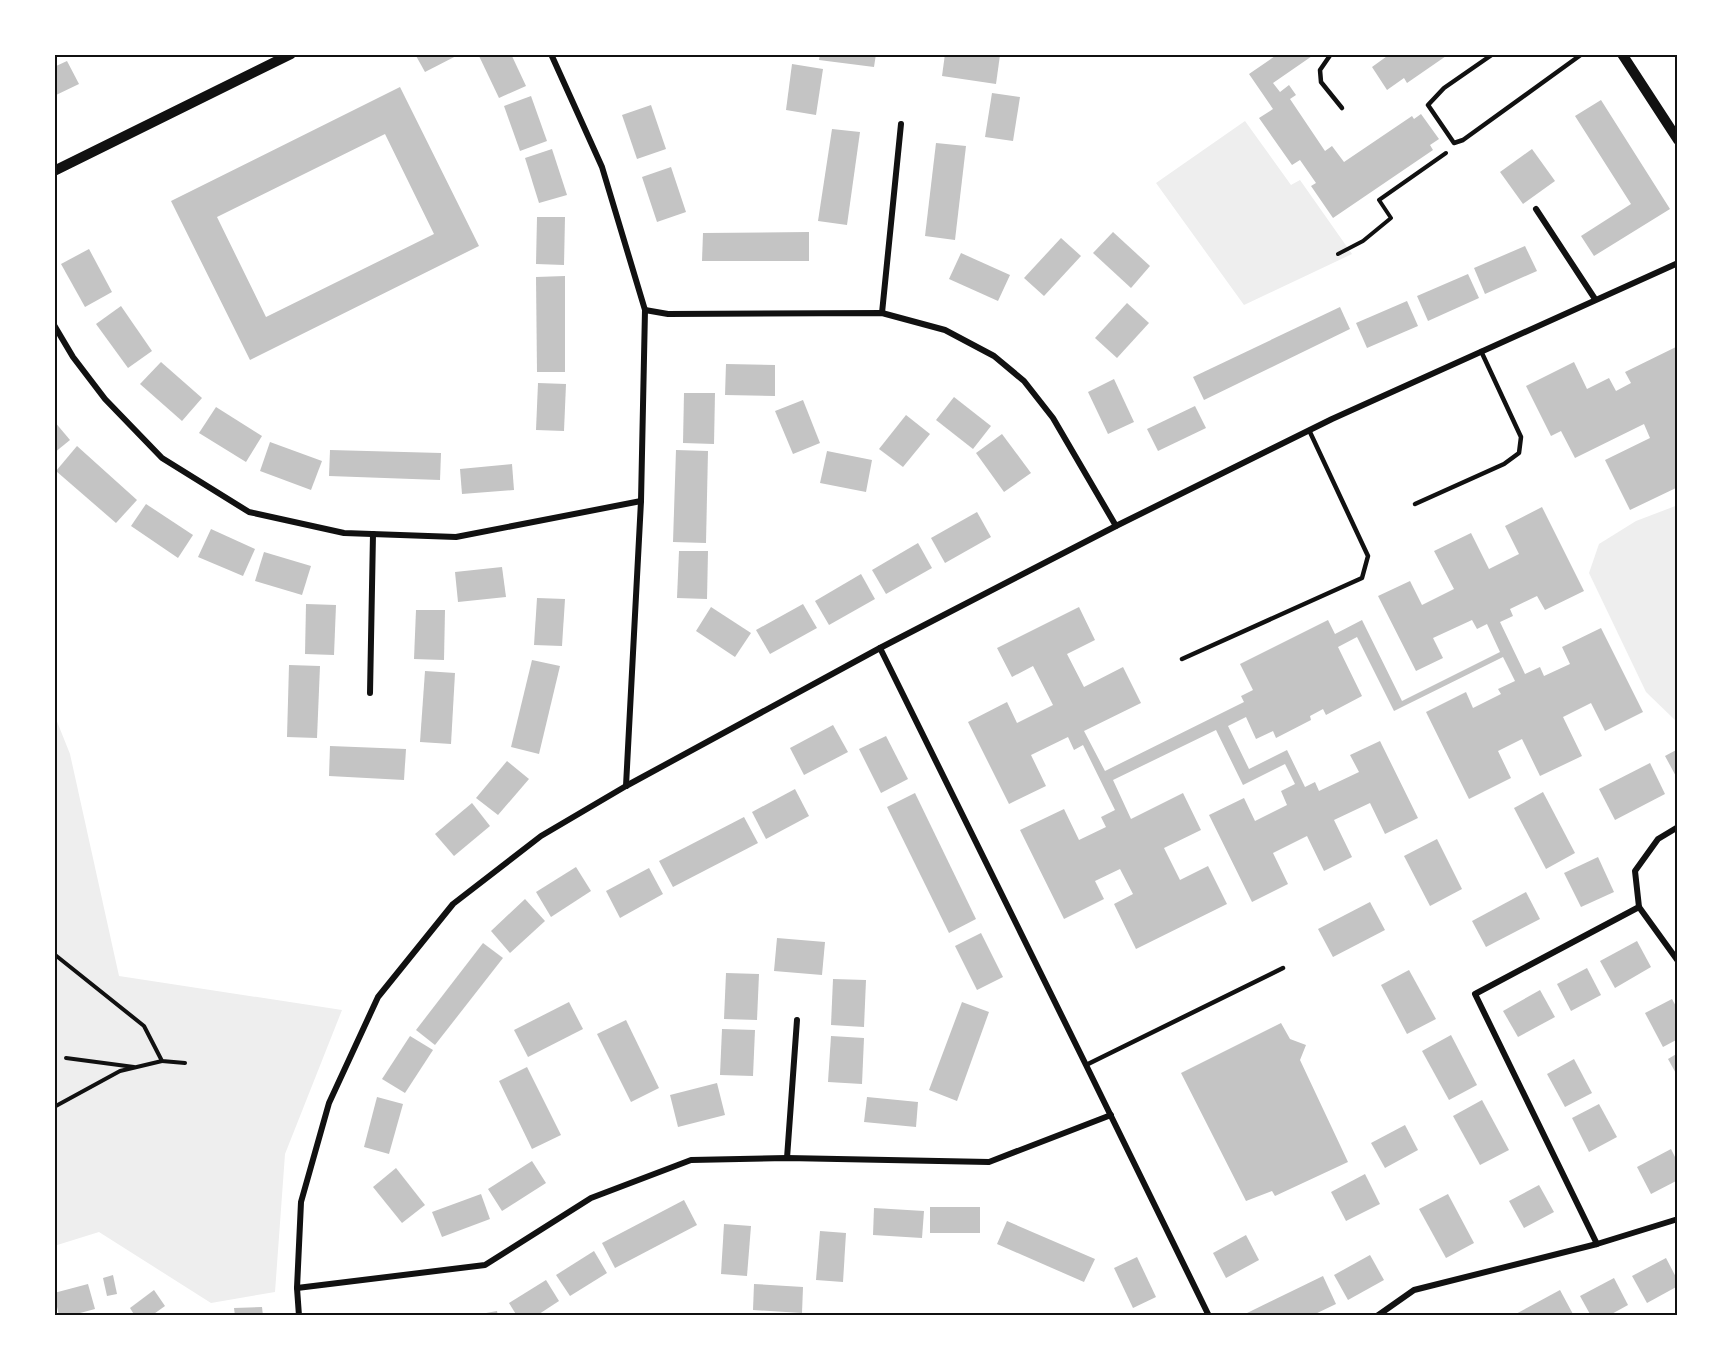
<svg xmlns="http://www.w3.org/2000/svg" width="1732" height="1370" font-family="Lora,serif">
<style>
.green{fill:#eee}
.building{fill:#c4c4c4;fill-rule:evenodd}
.lines{fill:none;stroke-linecap:round;stroke-linejoin:round}
.path{stroke:#111;stroke-width:4}
.service{stroke:#111;stroke-width:4.5}
.minor{stroke:#111;stroke-width:6}
.tertiary{stroke:#111;stroke-width:10}
.neatline{fill:none;stroke:#111;stroke-width:2}
</style>
<rect width="100%" height="100%" fill="#fff"/>
<!-- green -->
<g class="green">
<path d="M1245 121 1291 185 1300 180 1352 254 1244 305 1156 183Z"/>
<path d="M1678 505V720H1675L1646 692 1589 573 1599 544 1636 521Z"/>
<path d="M54 714 70 754 119 976 342 1010 285 1154 275 1292 211 1303 99 1232 54 1246Z"/>
</g>
<!-- building -->
<g class="building">
<path d="M415 54H460L425 72Z"/>
<path d="M484 54H511L526 86 499 98 479 56Z"/>
<path d="M820 54H876L874 67 819 60Z"/>
<path d="M945 54 1000 55 996 84 942 76Z"/>
<path d="M1278 54H1315L1273 83 1280 92 1289 85 1296 95 1290 99 1325 151 1332 146 1344 162 1412 116 1414 119 1421 114 1439 139 1430 145 1433 150 1333 218 1311 186 1316 183 1300 160 1292 165 1259 118 1273 109 1249 74Z"/>
<path d="M1390 54H1449L1407 83 1404 78 1387 90 1372 67Z"/>
<path d="M67 61 79 84 54 96V67Z"/>
<path d="M792 64 823 69 816 115 786 110Z"/>
<path d="M400 87 479 246 250 360 171 201ZM385 134 434 234 266 317 217 217Z"/>
<path d="M992 93 1020 97 1013 141 985 137Z"/>
<path d="M531 96 547 141 520 151 504 106Z"/>
<path d="M1601 100 1670 209 1594 256 1581 236 1631 204 1575 116Z"/>
<path d="M651 105 666 149 637 159 622 115Z"/>
<path d="M832 129 860 132 847 225 818 221Z"/>
<path d="M936 143 966 146 955 240 925 236Z"/>
<path d="M552 149 567 195 539 203 525 158Z"/>
<path d="M1532 149 1555 181 1523 204 1500 172Z"/>
<path d="M671 167 686 212 657 222 642 177Z"/>
<path d="M537 217H565L564 265 536 264Z"/>
<path d="M809 232V261H702L703 233Z"/>
<path d="M1113 232 1150 266 1131 288 1093 253Z"/>
<path d="M1061 238 1081 256 1044 296 1024 278Z"/>
<path d="M1525 246 1537 271 1485 294 1474 268Z"/>
<path d="M89 249 112 292 85 307 61 264Z"/>
<path d="M961 253 1010 275 998 301 949 279Z"/>
<path d="M1468 274 1479 298 1428 321 1417 296Z"/>
<path d="M565 276V372H537L536 277Z"/>
<path d="M1407 301 1418 326 1367 348 1356 323Z"/>
<path d="M1127 303 1149 323 1117 358 1095 338Z"/>
<path d="M121 306 152 351 128 368 96 324Z"/>
<path d="M1340 307 1350 329 1204 400 1193 377Z"/>
<path d="M1678 346V487L1630 510 1605 460 1650 438 1644 424 1575 458 1561 431 1551 436 1526 386 1574 362 1587 389 1609 378 1616 391 1631 383 1625 372Z"/>
<path d="M161 362 202 398 182 421 140 384Z"/>
<path d="M726 364 775 365V396L725 395Z"/>
<path d="M1114 379 1134 422 1108 434 1088 392Z"/>
<path d="M538 383 566 384 564 431 536 430Z"/>
<path d="M684 393H715L714 444 683 443Z"/>
<path d="M954 397 991 426 973 449 936 420Z"/>
<path d="M803 400 820 443 793 454 775 411Z"/>
<path d="M1195 406 1206 428 1158 451 1147 429Z"/>
<path d="M216 407 262 436 246 462 199 433Z"/>
<path d="M906 415 930 434 903 467 879 449Z"/>
<path d="M54 421 70 440 54 453Z"/>
<path d="M1002 434 1031 473 1004 492 976 453Z"/>
<path d="M270 442 322 461 311 490 260 471Z"/>
<path d="M77 446 137 500 116 523 56 471Z"/>
<path d="M330 450 441 453 440 480 329 476Z"/>
<path d="M676 450 708 451 706 543 673 542Z"/>
<path d="M827 451 872 460 866 492 820 483Z"/>
<path d="M512 464 514 490 462 494 460 469Z"/>
<path d="M146 504 193 535 178 558 131 526Z"/>
<path d="M1542 507 1584 591 1545 610 1537 596 1510 609 1513 616 1500 622 1525 674 1540 667 1544 676 1570 664 1562 647 1601 628 1643 712 1605 731 1591 703 1563 717 1582 756 1540 776 1522 739 1498 751 1511 778 1469 799 1426 712 1466 692 1473 708 1501 694 1498 689 1515 681 1503 657 1394 711 1357 637 1338 647 1362 696 1326 715 1323 709 1310 716 1311 720 1276 738 1273 731 1256 739 1246 717 1228 726 1249 769 1287 750 1305 787 1315 782 1319 791 1359 772 1350 755 1380 741 1418 818 1385 834 1370 803 1334 820 1352 857 1324 871 1307 836 1273 853 1288 884 1252 902 1209 815 1244 798 1255 821 1287 805 1281 791 1295 784 1285 764 1243 785 1216 730 1113 780 1131 819 1183 793 1201 830 1164 848 1180 880 1208 866 1227 904 1136 949 1114 904 1133 894 1120 869 1095 881 1104 899 1064 919 1020 830 1064 809 1079 840 1106 827 1101 817 1115 810 1083 745 1074 750 1068 737 1031 755 1046 786 1009 804 968 722 1007 702 1017 723 1053 705 1033 666 1012 677 997 648 1079 607 1095 640 1067 654 1084 687 1123 667 1141 703 1084 731 1105 771 1244 702 1241 696 1253 690 1240 664 1328 620 1335 634 1362 620 1402 701 1500 652 1487 624 1477 629 1472 620 1433 638 1443 658 1416 671 1378 596 1410 581 1422 605 1454 589 1434 551 1471 533 1489 569 1519 554 1505 526Z"/>
<path d="M977 512 991 537 945 563 931 538Z"/>
<path d="M211 529 255 549 243 576 198 557Z"/>
<path d="M918 543 932 568 886 594 872 570Z"/>
<path d="M679 551H708L707 599 677 598Z"/>
<path d="M264 552 311 566 302 595 255 581Z"/>
<path d="M502 567 506 597 458 602 455 572Z"/>
<path d="M861 574 875 599 829 625 815 601Z"/>
<path d="M537 598 565 599 562 646 534 645Z"/>
<path d="M306 604 336 605 334 655 305 654Z"/>
<path d="M803 604 817 628 770 654 756 630Z"/>
<path d="M711 607 751 633 735 657 696 631Z"/>
<path d="M416 610H445L444 660 414 659Z"/>
<path d="M532 660 560 666 539 754 511 747Z"/>
<path d="M289 665 320 666 317 738 287 737Z"/>
<path d="M425 671 455 673 451 744 420 742Z"/>
<path d="M833 725 848 752 804 775 790 748Z"/>
<path d="M886 736 908 779 881 793 859 749Z"/>
<path d="M330 746 406 749 404 780 329 776Z"/>
<path d="M1678 749V780L1665 756Z"/>
<path d="M507 761 529 779 498 815 476 798Z"/>
<path d="M1650 763 1665 794 1615 820 1599 789Z"/>
<path d="M795 789 809 816 766 839 752 812Z"/>
<path d="M1543 792 1575 853 1546 869 1514 808Z"/>
<path d="M915 793 976 919 949 933 887 807Z"/>
<path d="M472 803 490 826 454 856 435 834Z"/>
<path d="M744 817 758 843 673 887 659 861Z"/>
<path d="M1437 839 1462 889 1430 906 1404 856Z"/>
<path d="M1598 857 1614 892 1581 907 1564 873Z"/>
<path d="M576 867 591 891 551 917 536 892Z"/>
<path d="M649 868 663 894 620 918 606 891Z"/>
<path d="M1526 892 1540 919 1486 947 1472 921Z"/>
<path d="M525 899 545 921 510 953 491 931Z"/>
<path d="M1370 902 1385 930 1333 957 1318 929Z"/>
<path d="M981 933 1003 977 977 990 955 946Z"/>
<path d="M777 938 825 942 822 975 774 971Z"/>
<path d="M1637 941 1651 967 1615 988 1600 961Z"/>
<path d="M483 943 503 958 435 1045 416 1030Z"/>
<path d="M1587 968 1601 995 1571 1011 1557 984Z"/>
<path d="M1409 970 1436 1019 1407 1034 1381 985Z"/>
<path d="M726 973 759 974 757 1020 724 1019Z"/>
<path d="M833 979 866 980 864 1027 831 1025Z"/>
<path d="M1540 990 1555 1017 1518 1037 1503 1011Z"/>
<path d="M1672 999 1678 1010V1039L1663 1047 1645 1013Z"/>
<path d="M569 1002 583 1029 528 1057 514 1030Z"/>
<path d="M962 1002 989 1012 957 1101 929 1090Z"/>
<path d="M626 1020 659 1088 631 1102 597 1034Z"/>
<path d="M1281 1023 1290 1039 1306 1045 1300 1060 1348 1162 1275 1196 1272 1191 1246 1201 1181 1073Z"/>
<path d="M722 1029 755 1030 753 1076 720 1075Z"/>
<path d="M1451 1035 1477 1085 1449 1100 1422 1051Z"/>
<path d="M410 1036 433 1050 405 1093 382 1079Z"/>
<path d="M831 1036 864 1038 862 1084 828 1082Z"/>
<path d="M1678 1053V1077L1668 1059Z"/>
<path d="M1574 1059 1592 1093 1565 1107 1547 1074Z"/>
<path d="M527 1067 561 1135 532 1149 499 1081Z"/>
<path d="M717 1083 725 1115 678 1127 670 1095Z"/>
<path d="M377 1097 403 1104 389 1154 364 1147Z"/>
<path d="M867 1097 918 1102 916 1127 864 1122Z"/>
<path d="M1482 1100 1509 1150 1480 1165 1453 1116Z"/>
<path d="M1599 1104 1617 1137 1589 1152 1572 1118Z"/>
<path d="M1405 1125 1418 1150 1385 1168 1371 1143Z"/>
<path d="M1671 1149 1678 1163V1180L1651 1194 1637 1167Z"/>
<path d="M532 1161 546 1183 502 1211 488 1189Z"/>
<path d="M396 1168 425 1205 402 1223 373 1187Z"/>
<path d="M1365 1174 1380 1204 1346 1221 1331 1192Z"/>
<path d="M1539 1185 1554 1212 1524 1228 1509 1201Z"/>
<path d="M481 1194 490 1219 442 1237 432 1212Z"/>
<path d="M1448 1194 1474 1243 1446 1258 1419 1209Z"/>
<path d="M684 1200 697 1225 615 1268 602 1243Z"/>
<rect x="930" y="1207" width="50" height="26"/>
<path d="M874 1208 924 1211 922 1238 873 1235Z"/>
<path d="M1007 1221 1095 1259 1084 1282 997 1244Z"/>
<path d="M724 1224 751 1226 747 1276 721 1274Z"/>
<path d="M820 1231 846 1233 843 1282 816 1280Z"/>
<path d="M1246 1235 1259 1260 1226 1278 1213 1253Z"/>
<path d="M594 1251 607 1273 570 1296 556 1275Z"/>
<path d="M1370 1255 1384 1280 1348 1300 1334 1275Z"/>
<path d="M1137 1257 1156 1297 1133 1308 1114 1268Z"/>
<path d="M1666 1258 1678 1281V1286L1647 1303 1632 1276Z"/>
<path d="M113 1275 117 1294 107 1296 103 1278Z"/>
<path d="M1323 1276 1336 1304 1311 1316H1246L1245 1314Z"/>
<path d="M1614 1278 1628 1305 1608 1316H1591L1580 1296Z"/>
<path d="M546 1280 559 1301 536 1316H517L509 1303Z"/>
<path d="M88 1284 95 1309 69 1316H59L54 1293Z"/>
<path d="M754 1284 803 1287 802 1313 753 1310Z"/>
<path d="M154 1290 165 1306 151 1316H135L130 1308Z"/>
<path d="M1560 1290 1574 1316H1512Z"/>
<path d="M262 1307 263 1316H235L234 1308Z"/>
<path d="M497 1311 498 1316H475V1315Z"/>
</g>
<g class="lines">
<!-- path -->
<g class="path">
<path d="M1338 254 1363 241 1391 218 1379 200 1446 153"/>
<path d="M54 954 144 1026 162 1061 185 1063"/>
<path d="M66 1058 134 1067"/>
<path d="M54 1107 120 1071 162 1061"/>
</g>
<!-- service -->
<g class="service">
<path d="M1331 54 1320 70 1321 82 1342 108"/>
<path d="M1493 54 1444 88 1428 105 1454 143 1463 140 1582 54"/>
<path d="M1415 504 1504 464 1519 453 1521 437 1481 351"/>
<path d="M1182 659 1362 578 1368 556 1309 430"/>
<path d="M1086 1065 1283 968"/>
</g>
<!-- minor -->
<g class="minor">
<path d="M551 54 602 167 645 310 641 501 626 786"/>
<path d="M1536 209 1595 299"/>
<path d="M645 310 668 314 882 313 945 330 994 356 1024 381 1053 418 1116 526"/>
<path d="M882 313 901 124"/>
<path d="M54 325 73 357 105 399 162 458 249 512 344 533 456 537 641 501"/>
<path d="M880 648 1086 1065 1209 1316"/>
<path d="M370 693 373 534"/>
<path d="M1678 827 1658 839 1635 871 1639 907 1678 961"/>
<path d="M787 1158 797 1020"/>
<path d="M1597 1244 1475 994 1639 907"/>
<path d="M297 1288 485 1265 591 1198 691 1160 787 1158 989 1162 1111 1115"/>
<path d="M299 1316 297 1288 301 1202 329 1103 378 997 453 904 541 836 626 786 880 648 1116 526 1332 419 1678 263"/>
<path d="M1377 1316 1414 1290 1597 1244 1678 1219"/>
</g>
<!-- tertiary -->
<g class="tertiary">
<path d="M1622 54 1678 140"/>
<path d="M54 171 291 54"/>
</g>
</g>
<!-- border -->
<rect width="1732" height="1370" fill="none" stroke="#ffffff" stroke-width="111"/>
<rect x="56" y="56" width="1620" height="1258" class="neatline"/>
</svg>
